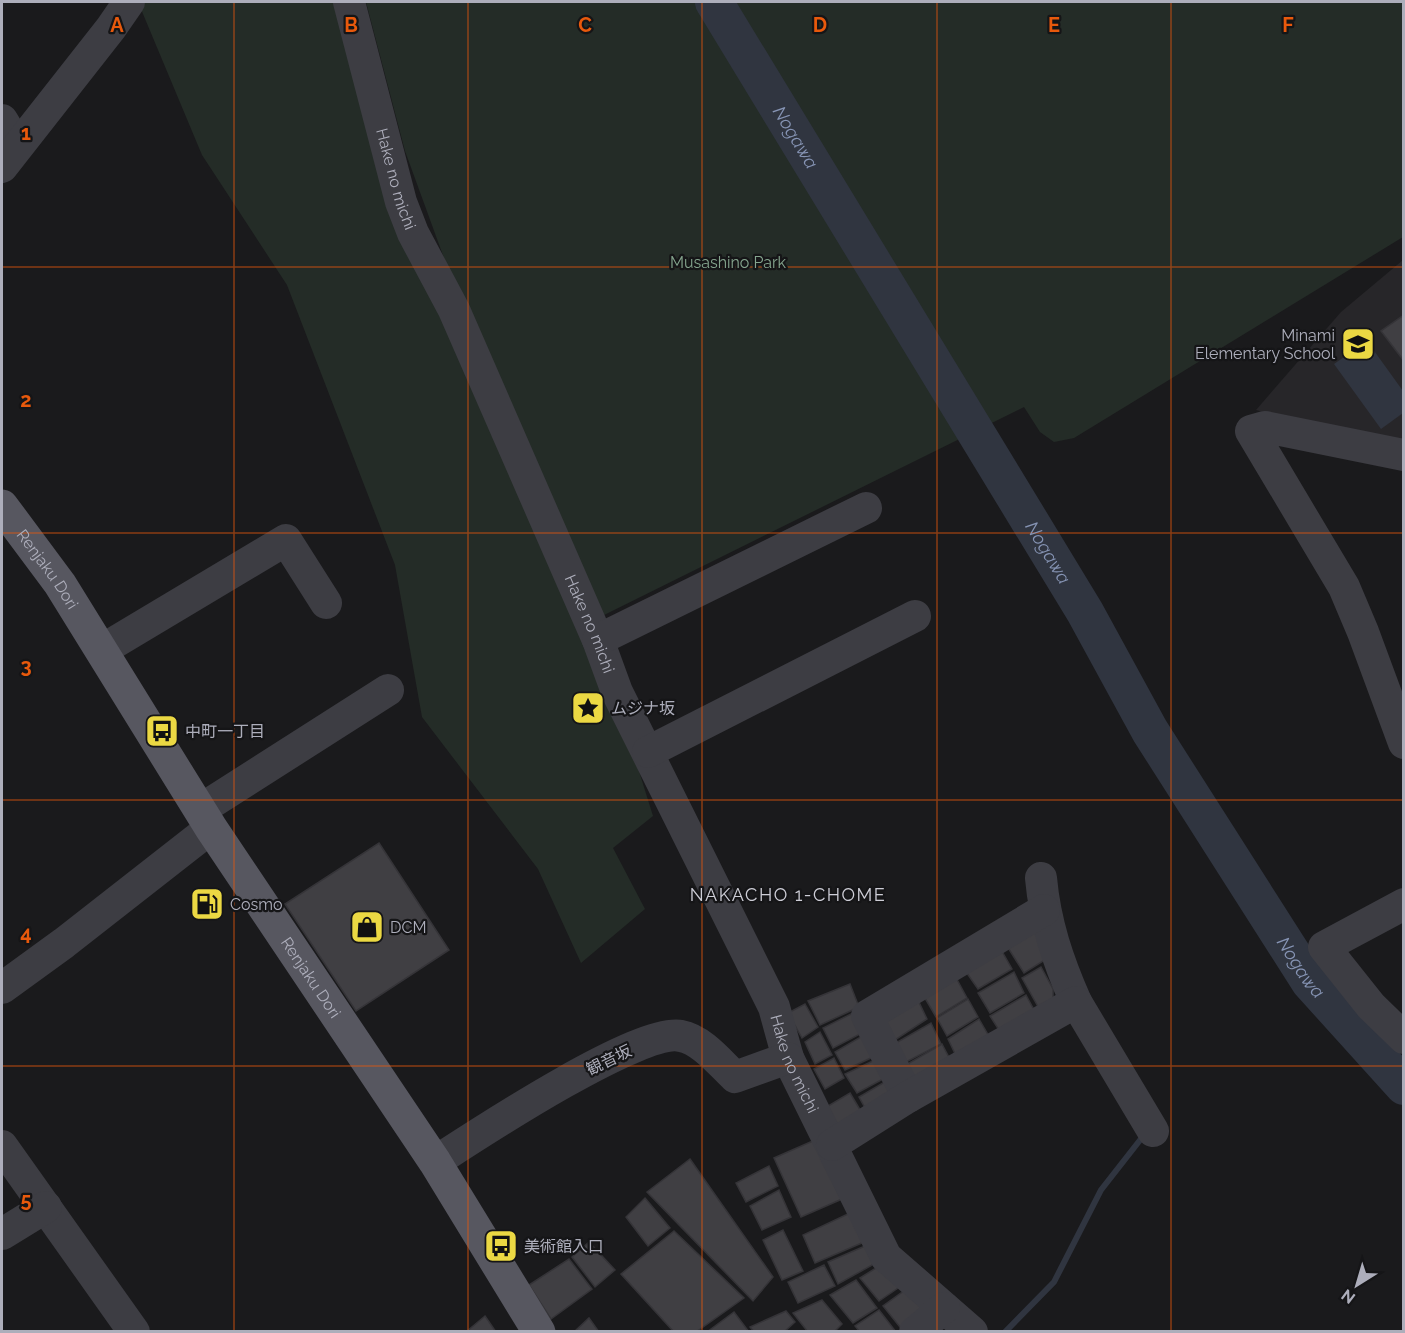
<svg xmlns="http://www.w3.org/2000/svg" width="1405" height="1333" font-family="Raleway,'Noto Sans JP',sans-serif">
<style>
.built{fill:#272629}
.green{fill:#242c27}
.water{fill:#303540}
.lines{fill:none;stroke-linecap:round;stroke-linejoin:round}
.stream{stroke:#303540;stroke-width:6}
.river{stroke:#303540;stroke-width:38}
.building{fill:#403f43;stroke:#353438;stroke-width:1.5}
.minor{stroke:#3d3d43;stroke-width:32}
.major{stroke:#575760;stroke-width:33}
.grid{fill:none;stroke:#e8590c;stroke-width:1.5;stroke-opacity:0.55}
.labels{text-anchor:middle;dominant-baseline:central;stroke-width:4.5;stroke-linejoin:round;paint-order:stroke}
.street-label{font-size:16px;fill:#adaebb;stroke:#151517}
.park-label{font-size:16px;fill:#85a58e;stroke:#151517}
.poi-label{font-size:16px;fill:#adaebb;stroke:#151517;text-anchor:start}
.water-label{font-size:18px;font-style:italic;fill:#8694b4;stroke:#151517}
.neighbourhood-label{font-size:18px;letter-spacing:1.5px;fill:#ceced7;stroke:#151517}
.grid-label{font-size:20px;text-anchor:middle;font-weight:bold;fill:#e8590c;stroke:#151517;stroke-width:4.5;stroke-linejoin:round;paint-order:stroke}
</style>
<rect width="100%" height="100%" fill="#1a1a1c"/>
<!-- built -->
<path class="built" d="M1403 260V448L1256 410 1341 312Z"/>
<!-- green -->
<g class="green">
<path d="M138 2H342L351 40 618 704 653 816 613 848 645 909 581 963 538 869 422 717 395 565 287 285 202 155Z"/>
<path d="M366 2H1403V237L1074 438 1054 442 1040 432 1024 407 598 618 460 302 405 151Z"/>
</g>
<!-- water -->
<path class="water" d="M1367 341 1403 391V413L1381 429 1334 364Z"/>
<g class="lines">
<!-- stream -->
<path class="stream" d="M1005 1332 1054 1282 1101 1190 1144 1135"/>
<!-- river -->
<path class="river" id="s1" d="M714 2 1085 612 1150 731 1310 982 1404 1086"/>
</g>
<!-- building -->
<g class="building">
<path d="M1404 315V361L1381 331Z"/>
<path d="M379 843 449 950 356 1011 285 904Z"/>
<path d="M1029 927 1041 933 1048 958 1024 973 1005 943Z"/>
<path d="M999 946 1012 969 978 989 964 969Z"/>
<path d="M1041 967 1053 989V1003L1041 1012 1022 978Z"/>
<path d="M1014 972 1024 993 990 1013 978 993Z"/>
<path d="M954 974 967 998 936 1017 922 993Z"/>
<path d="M850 984 859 1007 820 1025 808 1001Z"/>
<path d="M1026 995 1040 1021 1006 1041 990 1016Z"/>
<path d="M916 996 927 1019 895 1040 882 1018Z"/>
<path d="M968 999 978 1017 947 1036 937 1018Z"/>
<path d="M805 1004 818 1027 802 1038 788 1013Z"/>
<path d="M853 1013 862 1033 833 1048 823 1028Z"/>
<path d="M979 1019 994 1045 960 1064 948 1039Z"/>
<path d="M931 1023 941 1044 904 1063 894 1044Z"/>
<path d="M820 1032 832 1055 815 1064 805 1042Z"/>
<path d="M864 1035 873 1057 845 1070 835 1052Z"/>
<path d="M942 1044 954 1067 917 1089 904 1066Z"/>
<path d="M834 1058 844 1078 825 1089 814 1069Z"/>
<path d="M875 1060 885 1078 857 1093 845 1074Z"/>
<path d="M888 1080 897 1100 869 1115 859 1097Z"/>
<path d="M850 1093 865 1118 837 1135 823 1109Z"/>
<path d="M815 1140 842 1199 801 1217 774 1158Z"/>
<path d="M690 1159 773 1277 753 1301 647 1192Z"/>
<path d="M769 1166 778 1186 746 1202 736 1183Z"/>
<path d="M779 1190 791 1217 762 1230 750 1206Z"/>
<path d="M645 1198 670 1228 648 1246 626 1217Z"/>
<path d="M850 1213 864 1242 815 1263 803 1235Z"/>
<path d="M783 1230 803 1271 782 1280 763 1240Z"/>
<path d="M674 1231 744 1298 696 1332H674L621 1274Z"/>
<path d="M589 1242 615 1270 595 1287 572 1257Z"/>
<path d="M865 1246 874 1264 838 1284 828 1262Z"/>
<path d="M569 1259 592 1289 551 1319 529 1285Z"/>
<path d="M884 1263 904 1284 879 1301 860 1278Z"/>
<path d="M824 1265 835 1286 798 1303 788 1282Z"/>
<path d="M856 1280 877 1308 853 1323 830 1295Z"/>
<path d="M908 1288 933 1311 904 1332 883 1306Z"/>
<path d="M822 1300 842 1324 834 1332H808L793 1313Z"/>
<path d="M879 1310 896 1332H860L855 1326Z"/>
<path d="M786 1311 795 1322 784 1332H754L750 1327Z"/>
<path d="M734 1312 749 1332H707Z"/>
<path d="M485 1316 496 1332H466Z"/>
<path d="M589 1318 599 1332H574Z"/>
</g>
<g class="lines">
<!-- minor -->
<g class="minor">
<path id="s2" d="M349 2 401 202 413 233 454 310 598 640 617 692 774 1007 788 1058 886 1257 972 1332"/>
<path d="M2 120 17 145"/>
<path d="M2 167 111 28 129 2"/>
<path d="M1404 455 1265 427 1251 431 1344 587 1363 632 1404 743"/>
<path d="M598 640 866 508"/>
<path d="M102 650 286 540 326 603"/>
<path d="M648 752 915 616"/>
<path d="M200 810 388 690"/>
<path d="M1041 878C1045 923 1058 961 1076 1002"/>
<path d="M1404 904 1324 947 1371 1006 1404 1038"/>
<path d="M2 988 64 943 211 828"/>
<path d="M908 1097 867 1016 1044 910"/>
<path d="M832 1145 908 1097 1076 1002 1153 1131"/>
<path d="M2 1146 134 1332"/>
<path d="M435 1162C475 1136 640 1027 681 1036 702 1040 720 1063 735 1077L788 1058"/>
<path d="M2 1234 46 1207"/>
<path d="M915 1332 944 1308"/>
</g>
<!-- major -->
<path class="major" id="s3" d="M2 506 60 584 211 828 435 1162 539 1332"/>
</g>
<!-- grid -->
<path class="grid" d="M234 2V1332M468 2V1332M702 2V1332M937 2V1332M1171 2V1332M2 267H1404M2 533H1404M2 800H1404M2 1066H1404"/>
<!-- icons -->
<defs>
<symbol id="school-square" viewBox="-11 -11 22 22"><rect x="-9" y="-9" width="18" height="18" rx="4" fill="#ebd843" stroke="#151517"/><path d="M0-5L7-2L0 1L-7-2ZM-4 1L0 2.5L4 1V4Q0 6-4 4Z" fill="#111"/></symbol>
<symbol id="sight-square" viewBox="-11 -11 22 22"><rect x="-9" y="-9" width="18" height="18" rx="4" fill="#ebd843" stroke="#151517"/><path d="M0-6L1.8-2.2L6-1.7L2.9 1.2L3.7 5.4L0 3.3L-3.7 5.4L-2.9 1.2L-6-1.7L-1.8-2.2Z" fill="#111"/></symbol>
<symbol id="bus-square" viewBox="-11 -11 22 22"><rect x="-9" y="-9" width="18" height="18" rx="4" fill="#ebd843" stroke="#151517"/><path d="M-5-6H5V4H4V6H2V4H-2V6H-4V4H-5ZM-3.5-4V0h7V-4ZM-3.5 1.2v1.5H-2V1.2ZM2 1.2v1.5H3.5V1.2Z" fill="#111"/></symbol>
<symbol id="fuel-square" viewBox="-11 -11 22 22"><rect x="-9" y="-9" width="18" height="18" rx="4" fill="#ebd843" stroke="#151517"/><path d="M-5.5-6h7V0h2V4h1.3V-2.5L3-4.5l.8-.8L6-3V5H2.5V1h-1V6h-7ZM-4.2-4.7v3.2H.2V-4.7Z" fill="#111"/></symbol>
<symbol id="shop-square" viewBox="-11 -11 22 22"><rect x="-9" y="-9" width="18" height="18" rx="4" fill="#ebd843" stroke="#151517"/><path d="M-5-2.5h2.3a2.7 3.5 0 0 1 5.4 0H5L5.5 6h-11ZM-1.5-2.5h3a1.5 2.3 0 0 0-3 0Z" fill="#111"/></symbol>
</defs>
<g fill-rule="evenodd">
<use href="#school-square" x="1339" y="325" width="38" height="38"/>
<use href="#sight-square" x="569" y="689" width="38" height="38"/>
<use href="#bus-square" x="143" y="712" width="38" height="38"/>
<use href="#fuel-square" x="188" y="885" width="38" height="38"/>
<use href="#shop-square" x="348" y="908" width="38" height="38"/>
<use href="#bus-square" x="482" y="1227" width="38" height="38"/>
</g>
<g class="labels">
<!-- street labels -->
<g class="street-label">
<text stroke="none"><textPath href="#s2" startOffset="183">Hake no michi</textPath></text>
<text stroke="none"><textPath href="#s3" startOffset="78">Renjaku Dori</textPath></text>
<text stroke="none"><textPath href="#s2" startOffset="669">Hake no michi</textPath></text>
<text stroke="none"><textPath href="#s3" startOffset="564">Renjaku Dori</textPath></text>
<text transform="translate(609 1060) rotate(-26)">観音坂</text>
<text stroke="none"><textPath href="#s2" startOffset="1155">Hake no michi</textPath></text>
</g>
<!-- park labels -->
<g class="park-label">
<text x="728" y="262">Musashino Park</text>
</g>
<!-- poi labels -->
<g class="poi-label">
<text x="1335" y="335" text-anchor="end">Minami<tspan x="1335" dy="18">Elementary School</tspan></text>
<text x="611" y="708">ムジナ坂</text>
<text x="185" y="731">中町一丁目</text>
<text x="230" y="904">Cosmo</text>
<text x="390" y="927">DCM</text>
<text x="524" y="1246">美術館入口</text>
</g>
<!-- water labels -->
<g class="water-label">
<text stroke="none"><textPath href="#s1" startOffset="158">Nogawa</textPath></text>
<text stroke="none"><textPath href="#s1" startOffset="644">Nogawa</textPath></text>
<text stroke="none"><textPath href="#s1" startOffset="1130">Nogawa</textPath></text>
</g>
<!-- neighbourhood labels -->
<g class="neighbourhood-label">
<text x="788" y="894">NAKACHO 1-CHOME</text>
</g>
</g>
<g class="grid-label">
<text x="117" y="32">A</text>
<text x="351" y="32">B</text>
<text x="585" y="32">C</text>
<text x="820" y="32">D</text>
<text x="1054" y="32">E</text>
<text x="1288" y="32">F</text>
<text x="26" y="140">1</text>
<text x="26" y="407">2</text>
<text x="26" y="673">3</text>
<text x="26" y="940">4</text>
<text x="26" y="1207">5</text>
</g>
<!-- border -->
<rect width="1405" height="1333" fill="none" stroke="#adaebb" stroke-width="6"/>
<!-- north arrow -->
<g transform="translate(1357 1285) rotate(217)" stroke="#151517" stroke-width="4.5" paint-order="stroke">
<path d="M0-4.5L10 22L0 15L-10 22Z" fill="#adaebb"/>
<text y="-9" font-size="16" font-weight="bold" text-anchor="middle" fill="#adaebb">N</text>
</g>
</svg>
